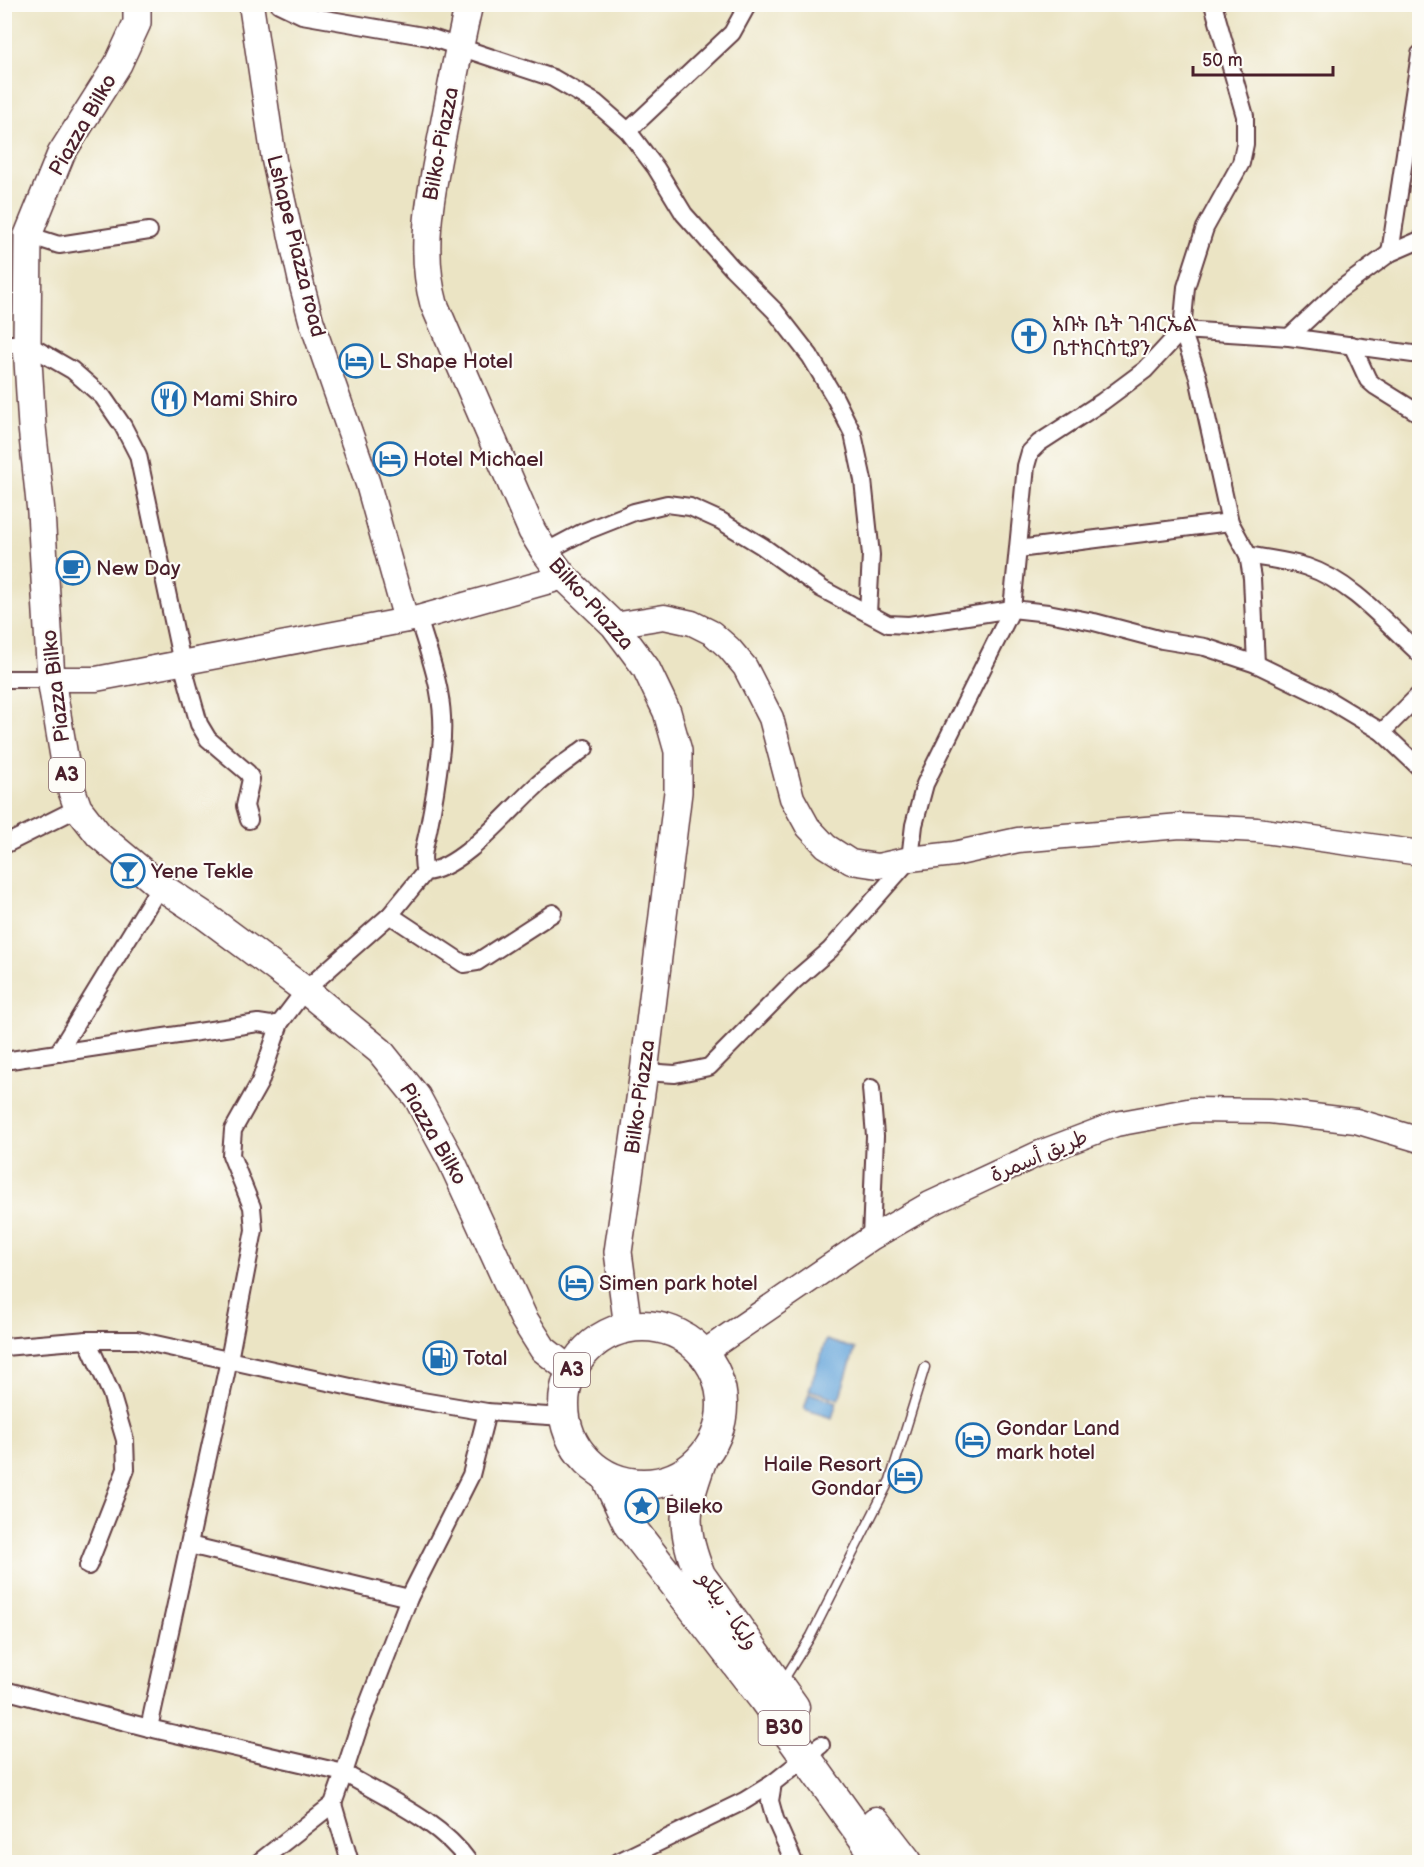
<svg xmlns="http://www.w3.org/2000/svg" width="1424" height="1867" font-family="'Balsamiq Sans','Playpen Sans Arabic','Noto Sans Ethiopic',sans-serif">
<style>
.water{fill:#69a7db;stroke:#5a6383;stroke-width:1.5}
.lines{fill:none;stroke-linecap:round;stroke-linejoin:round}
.lane-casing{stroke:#623d42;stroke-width:11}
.street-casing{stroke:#623d42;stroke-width:20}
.secondary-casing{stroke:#623d42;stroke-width:27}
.primary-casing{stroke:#623d42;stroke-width:30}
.highway-casing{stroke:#623d42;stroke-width:33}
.lane{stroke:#fff;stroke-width:8}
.street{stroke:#fff;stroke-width:16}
.secondary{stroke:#fff;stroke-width:24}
.primary{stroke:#fff;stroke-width:27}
.highway{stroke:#fff;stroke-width:30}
.labels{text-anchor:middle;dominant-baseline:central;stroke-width:4.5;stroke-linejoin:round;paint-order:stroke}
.shield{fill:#fdfcf7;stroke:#806168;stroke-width:1.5}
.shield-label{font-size:20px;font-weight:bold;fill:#4a1f2b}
.street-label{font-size:21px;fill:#4a1f2b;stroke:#fdfcf7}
.poi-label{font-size:21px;fill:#4a1f2b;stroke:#fdfcf7;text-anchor:start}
</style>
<rect width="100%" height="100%" fill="#fdfcf7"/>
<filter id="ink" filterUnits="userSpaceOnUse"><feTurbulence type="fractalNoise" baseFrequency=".0167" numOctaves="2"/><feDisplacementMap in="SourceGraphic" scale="12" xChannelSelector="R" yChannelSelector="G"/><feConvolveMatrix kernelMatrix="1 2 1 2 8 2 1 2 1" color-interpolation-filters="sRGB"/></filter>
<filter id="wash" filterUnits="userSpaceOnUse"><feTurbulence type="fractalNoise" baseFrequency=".008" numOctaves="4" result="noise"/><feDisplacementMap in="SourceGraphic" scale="24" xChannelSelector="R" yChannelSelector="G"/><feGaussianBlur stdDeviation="1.35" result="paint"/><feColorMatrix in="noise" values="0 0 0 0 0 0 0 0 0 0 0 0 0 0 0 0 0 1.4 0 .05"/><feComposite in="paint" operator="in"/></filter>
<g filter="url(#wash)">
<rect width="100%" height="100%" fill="#ebe4c4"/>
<!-- water -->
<g class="water">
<path d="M826 1340 855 1349 839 1399 809 1390Z"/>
<path d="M809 1393 837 1402 832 1418 804 1409Z"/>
</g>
</g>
<g filter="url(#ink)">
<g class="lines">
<defs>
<path id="lane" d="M783 1681 811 1636 890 1480 925 1367"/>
<g id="street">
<path d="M279 4 302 15 429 37 553 78 596 103 628 131 656 168 684 214 732 268 775 311 810 356 835 398 853 434 863 480 871 555 868 613"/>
<path d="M1213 4 1245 116V144L1241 163 1205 228 1186 287 1182 330 1198 377 1230 522 1248 555 1252 578 1256 664"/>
<path d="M628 131 732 33 748 4"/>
<path d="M28 235 59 245 149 231"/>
<path d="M1390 253 1420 54"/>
<path d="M1182 330 1289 337 1420 355"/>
<path d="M1289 337 1338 291 1390 253 1420 240"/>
<path d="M4 344H27L72 370 103 397 123 426 138 455 182 663 199 724 208 739 248 773 251 779 245 806 249 820"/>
<path d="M1352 345 1368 380 1375 386 1420 414"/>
<path d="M1018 549 1230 522"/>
<path d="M545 552 581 533 634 512 667 504 690 507 721 521 762 546 822 589 888 624 909 625 1012 609 1048 613 1094 622 1162 640 1205 647 1256 664 1322 696 1382 732 1420 768"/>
<path d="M1248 555C1267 559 1288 561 1307 567 1352 582 1386 623 1420 654"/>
<path d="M418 618C432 663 447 700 441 749 438 774 434 801 429 826 426 843 420 855 425 872"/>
<path d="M4 679H51"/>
<path d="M1382 732 1420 694"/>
<path d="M4 845 78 808"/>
<path d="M390 915 464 964 477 962 553 913"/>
<path d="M58 1053 160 886"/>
<path d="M4 1061 258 1023 271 1025 280 1023"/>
<path d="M644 1072 675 1074 709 1067 794 981 830 950 910 859 914 825 925 784 1012 609 1026 466 1030 452 1039 443 1102 402 1145 370 1182 330"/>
<path d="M871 1238 875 1136 871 1088"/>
<path d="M87 1340 111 1393 125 1440 126 1469 88 1566"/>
<path d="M4 1347 87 1340H137L387 1395 487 1412 564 1417"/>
<path d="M189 1545 409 1598"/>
<path d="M4 1690 149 1728 344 1773 333 1804 259 1862"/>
<path d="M149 1728 229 1360 254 1230 252 1207 231 1155 233 1130 260 1082 280 1023 305 990 390 915 425 872C460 870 508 812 534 788 549 773 568 761 585 748"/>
<path d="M333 1804 350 1862"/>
<path d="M469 1862C440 1821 386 1798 344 1773L359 1727 409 1598 471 1475 487 1412"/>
<path d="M618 1862 744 1801 773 1783"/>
<path d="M794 1862 775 1819 770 1801 773 1783 821 1745"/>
</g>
<g id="secondary">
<path d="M251 4 274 160 301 282 311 320 368 484 406 620"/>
<path d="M614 625 664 617 692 623 712 633 729 648 745 667 771 718 792 798 808 827 826 846 851 862 878 866 910 859 954 854 1018 840 1180 826 1257 830 1420 853"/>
<path d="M51 679H96L418 618 564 577"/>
<path d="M703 1353 871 1238 930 1204 1040 1153 1116 1124 1193 1110 1270 1111 1356 1121 1420 1140"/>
</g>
<g id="primary">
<path d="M137 4V23L118 64 61 154 28 235 27 344 32 427 41 512 51 679 68 780 78 808 99 835 160 886 204 915 305 990 380 1051 417 1097 452 1162 524 1319 543 1349 571 1371"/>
<path d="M469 4C459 47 451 89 443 131 432 188 418 247 434 304L532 531 545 552 564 577 614 625 646 668 667 712 678 751V792L644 1072 618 1252 628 1327"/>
</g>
<g id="highway">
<circle cx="643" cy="1405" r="79"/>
<path d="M701 1461C684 1509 680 1526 700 1575L794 1707"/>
<path d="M606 1476 629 1525 763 1698 881 1862"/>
<path d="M876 1822 907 1862"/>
</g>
</defs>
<!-- lane casing -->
<use href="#lane" class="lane-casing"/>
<!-- street casing -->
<use href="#street" class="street-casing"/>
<!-- secondary casing -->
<use href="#secondary" class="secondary-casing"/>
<!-- primary casing -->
<use href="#primary" class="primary-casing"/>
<!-- highway casing -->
<use href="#highway" class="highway-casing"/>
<!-- lane -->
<use href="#lane" class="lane"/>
<!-- street -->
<use href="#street" class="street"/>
<!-- secondary -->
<use href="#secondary" class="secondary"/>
<!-- primary -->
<use href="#primary" class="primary"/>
<!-- highway -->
<use href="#highway" class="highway"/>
</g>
</g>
<!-- icons -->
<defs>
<symbol id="church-ring" viewBox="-11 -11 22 22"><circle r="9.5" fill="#fdfcf7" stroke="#1f6fb2" stroke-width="1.5"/><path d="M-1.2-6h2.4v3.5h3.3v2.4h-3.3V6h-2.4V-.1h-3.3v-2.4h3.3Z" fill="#1f6fb2"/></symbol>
<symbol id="hotel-ring" viewBox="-11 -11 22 22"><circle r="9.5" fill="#fdfcf7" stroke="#1f6fb2" stroke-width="1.5"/><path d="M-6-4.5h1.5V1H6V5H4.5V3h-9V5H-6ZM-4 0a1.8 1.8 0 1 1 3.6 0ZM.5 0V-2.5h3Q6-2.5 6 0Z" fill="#1f6fb2"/></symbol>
<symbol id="restaurant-ring" viewBox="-11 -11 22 22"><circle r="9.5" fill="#fdfcf7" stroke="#1f6fb2" stroke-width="1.5"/><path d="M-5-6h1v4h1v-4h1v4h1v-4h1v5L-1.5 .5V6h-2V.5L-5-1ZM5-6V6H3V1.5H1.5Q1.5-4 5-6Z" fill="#1f6fb2"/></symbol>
<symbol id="cafe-ring" viewBox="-11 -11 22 22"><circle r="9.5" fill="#fdfcf7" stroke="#1f6fb2" stroke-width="1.5"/><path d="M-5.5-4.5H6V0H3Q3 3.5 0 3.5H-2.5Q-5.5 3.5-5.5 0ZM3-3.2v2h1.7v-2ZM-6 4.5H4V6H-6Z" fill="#1f6fb2"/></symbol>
<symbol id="bar-ring" viewBox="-11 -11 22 22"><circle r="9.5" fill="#fdfcf7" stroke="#1f6fb2" stroke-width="1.5"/><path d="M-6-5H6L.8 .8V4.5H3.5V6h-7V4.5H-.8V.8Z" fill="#1f6fb2"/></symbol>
<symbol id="fuel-ring" viewBox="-11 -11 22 22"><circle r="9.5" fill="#fdfcf7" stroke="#1f6fb2" stroke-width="1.5"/><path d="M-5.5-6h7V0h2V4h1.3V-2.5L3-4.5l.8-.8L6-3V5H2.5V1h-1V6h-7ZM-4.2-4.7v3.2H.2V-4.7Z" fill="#1f6fb2"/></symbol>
<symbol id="sight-ring" viewBox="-11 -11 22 22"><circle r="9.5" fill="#fdfcf7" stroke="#1f6fb2" stroke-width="1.5"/><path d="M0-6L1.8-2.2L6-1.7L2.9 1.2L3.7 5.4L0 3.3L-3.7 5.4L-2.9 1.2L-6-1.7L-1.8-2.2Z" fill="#1f6fb2"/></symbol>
</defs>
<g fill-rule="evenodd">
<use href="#church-ring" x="1010" y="317" width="38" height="38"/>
<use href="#hotel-ring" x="337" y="342" width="38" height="38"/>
<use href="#restaurant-ring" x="150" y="380" width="38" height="38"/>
<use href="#hotel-ring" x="371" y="440" width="38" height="38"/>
<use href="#cafe-ring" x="54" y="549" width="38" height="38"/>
<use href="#bar-ring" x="109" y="852" width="38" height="38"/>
<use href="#hotel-ring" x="557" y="1264" width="38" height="38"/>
<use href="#fuel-ring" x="421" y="1339" width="38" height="38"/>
<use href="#hotel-ring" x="954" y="1421" width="38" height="38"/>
<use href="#hotel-ring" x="886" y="1457" width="38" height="38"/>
<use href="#sight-ring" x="623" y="1487" width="38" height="38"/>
</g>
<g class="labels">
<!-- shield labels -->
<g class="shield">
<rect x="49" y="758" width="36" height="34" rx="4.5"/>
<rect x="554" y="1353" width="36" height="34" rx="4.5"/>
<rect x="758.5" y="1711" width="51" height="34" rx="4.5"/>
</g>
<g class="shield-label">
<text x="67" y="775">A3</text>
<text x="572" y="1370">A3</text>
<text x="784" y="1728">B30</text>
</g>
<!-- street labels -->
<g class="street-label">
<text transform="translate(83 125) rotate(-60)">Piazza Bilko</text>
<text transform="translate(441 144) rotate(-79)">Bilko-Piazza</text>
<text transform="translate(296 246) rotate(76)">Lshape Piazza road</text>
<text transform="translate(591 604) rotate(48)">Bilko-Piazza</text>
<text transform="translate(56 686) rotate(-97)">Piazza Bilko</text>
<text transform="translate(640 1097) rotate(-82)">Bilko-Piazza</text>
<text transform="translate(433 1134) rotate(60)">Piazza Bilko</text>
<text transform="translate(1039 1156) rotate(-23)">طريق أسمرة</text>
<text transform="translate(728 1611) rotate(56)">وليكا - بيلكو</text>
</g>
<!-- poi labels -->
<g class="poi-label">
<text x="1052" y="324">አቡኑ ቤት ገብርኤል<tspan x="1052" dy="24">ቤተክርስቲያን</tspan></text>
<text x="379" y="361">L Shape Hotel</text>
<text x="192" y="399">Mami Shiro</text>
<text x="413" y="459">Hotel Michael</text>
<text x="96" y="568">New Day</text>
<text x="151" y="871">Yene Tekle</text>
<text x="599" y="1283">Simen park hotel</text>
<text x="463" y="1358">Total</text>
<text x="996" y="1428">Gondar Land<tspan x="996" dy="24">mark hotel</tspan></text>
<text x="882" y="1464" text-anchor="end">Haile Resort<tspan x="882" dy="24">Gondar</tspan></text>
<text x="665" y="1506">Bileko</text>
</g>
</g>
<!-- margin -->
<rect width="1424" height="1867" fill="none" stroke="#fdfcf7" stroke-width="24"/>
<!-- scale -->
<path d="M1193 66v9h140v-9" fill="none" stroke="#4a1f2b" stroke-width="3"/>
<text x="1202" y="66" font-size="18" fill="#4a1f2b" stroke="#fdfcf7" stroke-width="4.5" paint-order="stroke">50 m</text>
</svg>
